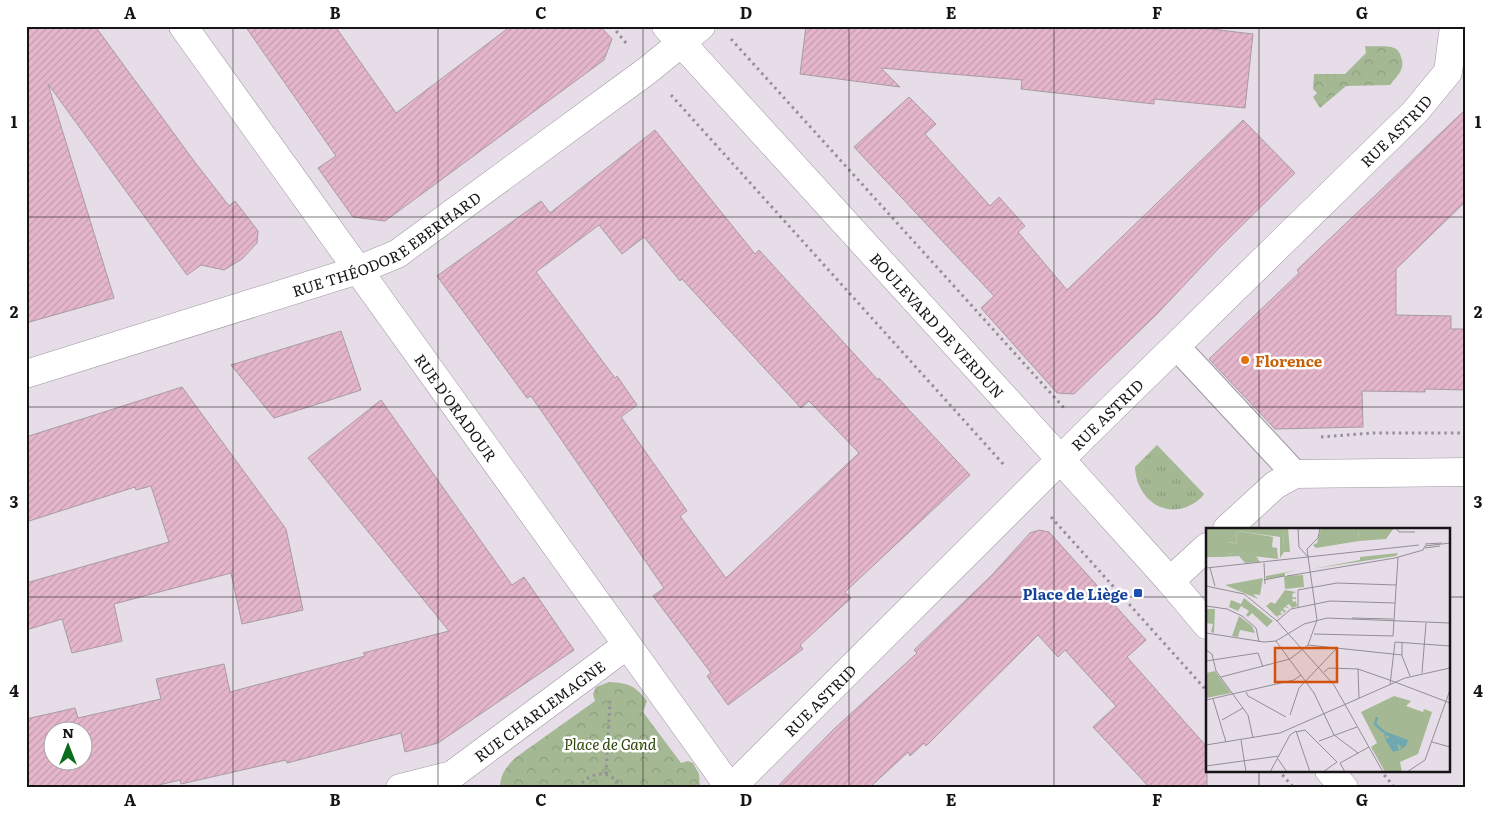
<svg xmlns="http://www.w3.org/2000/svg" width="1492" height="814" font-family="Literata,serif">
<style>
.grass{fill:url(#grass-tufts)}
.park{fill:url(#park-crowns)}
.building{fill:url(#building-hatch);stroke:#a89ba1;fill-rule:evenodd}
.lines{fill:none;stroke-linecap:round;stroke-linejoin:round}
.pedestrian-casing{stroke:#9e97a1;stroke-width:28}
.minor-casing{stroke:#9e97a1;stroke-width:29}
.tertiary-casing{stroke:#9e97a1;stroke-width:29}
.path{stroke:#968f97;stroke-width:3;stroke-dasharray:2.5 4;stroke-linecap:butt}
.pedestrian{stroke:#fff;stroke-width:26}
.minor{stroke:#fff;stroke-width:28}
.tertiary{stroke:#fff;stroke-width:28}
.grid{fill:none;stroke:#171418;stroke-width:1;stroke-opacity:0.55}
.food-dot{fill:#e8710a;stroke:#fff;stroke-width:2}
.transit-dot{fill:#1a4fb4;stroke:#fff;stroke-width:2}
.labels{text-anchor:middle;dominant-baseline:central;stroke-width:5;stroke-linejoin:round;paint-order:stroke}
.street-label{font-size:15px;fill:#171418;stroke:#fff}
.food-label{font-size:15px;font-weight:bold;fill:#c56008;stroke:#fff;text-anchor:start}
.transit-label{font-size:15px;font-weight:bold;fill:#164399;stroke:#fff;text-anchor:end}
.park-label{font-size:15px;font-style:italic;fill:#2a4507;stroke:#fff}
.inset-river{fill:none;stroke:#6fa8b0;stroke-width:2.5}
.inset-road{fill:none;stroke:#938d95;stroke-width:1}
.view{fill:#d3520d;fill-opacity:0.15;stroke:#d3520d;stroke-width:2.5}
.inset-edge{fill:none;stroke:#171418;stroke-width:2.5}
.neatline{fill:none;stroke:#171418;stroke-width:2}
.grid-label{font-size:16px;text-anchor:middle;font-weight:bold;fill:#171418}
</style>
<defs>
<pattern id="grass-tufts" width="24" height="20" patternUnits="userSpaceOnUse" patternTransform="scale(1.25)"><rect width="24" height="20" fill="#a4b993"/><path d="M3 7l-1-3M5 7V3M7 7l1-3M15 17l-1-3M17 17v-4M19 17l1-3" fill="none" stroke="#8c9e7e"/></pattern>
<pattern id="park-crowns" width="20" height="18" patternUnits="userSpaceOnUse" patternTransform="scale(1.25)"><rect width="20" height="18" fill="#a4b993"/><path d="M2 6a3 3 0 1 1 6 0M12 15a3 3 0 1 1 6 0" fill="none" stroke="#8c9e7e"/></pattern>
<pattern id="building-hatch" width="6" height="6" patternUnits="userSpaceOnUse" patternTransform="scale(1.25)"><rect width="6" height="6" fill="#e5b6cb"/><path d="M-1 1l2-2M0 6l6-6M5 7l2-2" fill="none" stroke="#c49cae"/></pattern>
</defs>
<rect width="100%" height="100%" fill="#e6dde8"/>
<!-- grass -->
<path class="grass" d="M1157 445 1204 494C1202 497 1199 500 1196 502 1166 522 1136 499 1135 467Z"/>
<!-- park -->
<g class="park">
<path d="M1365 46C1373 47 1387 45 1394 48 1398 49 1400 53 1401 57 1406 69 1397 76 1390 85L1346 86 1320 108 1313 97 1317 93 1313 89 1314 74H1345L1366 53Z"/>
<path d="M609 682C628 683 635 685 647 701L643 712 681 763 688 761 693 763 699 774 700 788H500C500 775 506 767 515 758L595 701 593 694 596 687Z"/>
</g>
<!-- building -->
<g class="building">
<path d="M26 26H95L194 161 229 206 235 201 258 231 257 243 242 259 224 270 201 265 187 275 48 84 114 298 26 323Z"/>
<path d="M245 26H335L396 113 511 26H600L612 39 604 60 385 221 353 217 318 168 336 156Z"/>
<path d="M806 26H1186L1253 34 1245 108 1154 99V104L1021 89 1022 80 881 68 900 87 800 74Z"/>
<path d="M909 97 936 124 925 134 990 206 999 197 1025 226 1018 232 1067 290 1243 120 1295 173 1219 248 1157 314 1074 394 1057 393 981 308 994 296 854 147Z"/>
<path d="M1466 109V201L1396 269V315L1451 316V329H1466V390L1425 389V392L1362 391 1363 427 1275 429 1209 359 1299 273 1297 270Z"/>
<path d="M655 130 755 254 759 250 878 380 879 378 970 475 845 592 851 598 800 645 803 649 728 705 707 676 711 673 653 596 664 588 531 396 527 398 437 276 541 201 550 213ZM599 225 622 254 644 237 680 281 682 279 801 408 809 401 859 453 726 578 680 516 687 511 621 417 637 405 617 376 615 378 536 272Z"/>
<path d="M341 331 361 390 274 418 231 365Z"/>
<path d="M182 387 286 529 303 610 242 624 231 573 114 604 122 641 72 653 62 619 26 630V583L169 542 151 486 136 490 135 487 26 522V437Z"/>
<path d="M381 400 512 585 524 577 574 650 438 743 405 752 401 733 287 763 286 760 181 784 180 780 146 788H26V719L75 708 78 718 161 699 156 679 224 664 230 692 365 656 363 653 449 631 308 458ZM52 732H82V762H52Z"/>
<path d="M1039 530 1049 532 1146 640 1127 657 1207 747V788H1150L1093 727 1116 706 1065 650 1058 657 1038 635 926 746 924 743 910 756 908 752 869 788H776L833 730 917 653 914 650 992 575 1030 533Z"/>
</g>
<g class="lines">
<defs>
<path id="pedestrian" d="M1176 346 1295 474"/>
<g id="minor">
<path id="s1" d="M183 26 730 788"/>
<path id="s2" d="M26 374 358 270 397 254 648 70 681 43"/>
<path d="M1227 529 1275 485 1295 474 1466 472"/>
<path d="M1170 581 1207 547"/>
<path id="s3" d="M400 788 452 775 627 645"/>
<path id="s4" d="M731 788 1086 434 1415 112 1448 72 1454 26"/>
</g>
<g id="tertiary">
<path id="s5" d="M666 26 1061 460 1170 581 1207 625"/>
<path d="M681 43 701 26"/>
<path d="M1329 770 1344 788"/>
</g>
</defs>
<!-- pedestrian casing -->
<use href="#pedestrian" class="pedestrian-casing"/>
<!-- minor casing -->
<use href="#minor" class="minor-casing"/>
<!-- tertiary casing -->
<use href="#tertiary" class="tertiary-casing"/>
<!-- path -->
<g class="path">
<path d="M612 26 626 43"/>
<path d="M731 39 1065 409"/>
<path d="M671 95 1005 466"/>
<path d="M1321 437 1373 433H1466"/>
<path d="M1051 517 1207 691"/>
<path d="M1278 770 1294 788"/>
<path d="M1380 770 1395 788"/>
<path d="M606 774 610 701"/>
<path d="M578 788C589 771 611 768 621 788"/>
</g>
<!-- pedestrian -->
<use href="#pedestrian" class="pedestrian"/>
<!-- minor -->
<use href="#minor" class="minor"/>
<!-- tertiary -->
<use href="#tertiary" class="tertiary"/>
</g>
<!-- grid -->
<path class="grid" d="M233 26V788M438 26V788M643 26V788M849 26V788M1054 26V788M1259 26V529M26 217H1466M26 407H1466M26 597H1207M1448 597H1466M1259 770V788"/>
<!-- markers -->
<circle class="food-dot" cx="1245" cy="360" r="5"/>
<rect class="transit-dot" x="1133" y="588" width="10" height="10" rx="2.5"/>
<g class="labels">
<!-- street labels -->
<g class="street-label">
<text stroke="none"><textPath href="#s4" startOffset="935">RUE ASTRID</textPath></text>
<text stroke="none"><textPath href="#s2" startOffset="385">RUE THÉODORE EBERHARD</textPath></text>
<text stroke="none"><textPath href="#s5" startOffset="404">BOULEVARD DE VERDUN</textPath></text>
<text stroke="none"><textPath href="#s1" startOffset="469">RUE D'ORADOUR</textPath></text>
<text stroke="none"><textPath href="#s4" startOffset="530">RUE ASTRID</textPath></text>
<text stroke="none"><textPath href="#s4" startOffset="125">RUE ASTRID</textPath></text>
<text stroke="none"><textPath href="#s3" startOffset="162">RUE CHARLEMAGNE</textPath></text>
</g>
<!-- food labels -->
<g class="food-label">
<text x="1255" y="360">Florence</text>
</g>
<!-- transit labels -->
<g class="transit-label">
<text x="1128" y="593">Place de Liège</text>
</g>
<!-- park labels -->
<g class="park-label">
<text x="610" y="743">Place de Gand</text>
</g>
</g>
<!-- overview -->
<g transform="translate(1206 528)">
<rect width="244" height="244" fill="#e6dde8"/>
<path d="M0 0H77L78 24 74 30V9L31 3 30 15 23 14 15 23V29H0ZM152 0H188L180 11 153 13ZM192 25 190 28 106 41 154 32V29ZM92 42 79 45V48L97 47 98 59 79 61 78 48 60 51V48ZM57 50 54 67 47 66 52 71 19 57ZM79 62 90 64 86 66 87 70 90 69V71H86L87 74 90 73 91 78 86 80 83 76 80 78 84 81 79 79 77 81 80 83 78 85 76 82 74 85 77 86 71 88 73 91 60 78 65 74 69 76ZM38 70 67 93 61 99 46 85 42 89 40 87 43 83 35 78 32 83 23 79 25 72 35 76ZM0 81H9L8 105 5 104 7 96 0 95ZM33 88 46 98 49 105 34 102 32 109 26 108Z" fill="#a4b993"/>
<path d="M77 0H82L84 24H78ZM20 14 30 15 20 25 50 28 54 34 39 35 33 28 15 29 14 17Z" fill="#a4b993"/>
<path d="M115 0H152L153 13 110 20 107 17 111 15ZM9 143 25 165 0 170V145ZM188 168 205 173 200 178 217 184 218 181 226 184 212 226 194 234 196 244H179L165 219 171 215 155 184Z" fill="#a4b993"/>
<path d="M31 3 67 9 66 19 71 20 72 31 20 25 21 15 30 16Z" fill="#a4b993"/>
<path d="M178 203 202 212 200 218 194 222 195 218 191 216 193 222 187 224 179 211 184 209 181 207 179 210Z" fill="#6fa8b0"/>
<path class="inset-river" d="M171 189 169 196 178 204"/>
<path class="inset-road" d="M92 0 93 19 102 29M190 0 193 4H209M219 16 236 15M219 20 234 18M58 35 59 56M0 40 213 17M4 40 9 58M81 48 189 30 217 22 219 18 244 15M58 52 78 48M0 58 38 66 71 93 128 157 177 244M0 78 21 81 36 88 50 100 53 114M92 79V62L131 55 190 57M146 90 187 91M71 93 85 81 124 73 189 75M0 105 58 114 70 113 98 96 121 90 244 95M108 106 187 108 192 29M70 113 108 165 128 207 152 225M196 115V128L204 148M102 117 196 127M0 122 6 126 10 143 42 187 47 210M0 133 52 125 57 139M152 141 153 170M118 144 123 140 152 141 189 154M216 145 220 95M15 149 84 131 102 117 111 92 101 21 112 10 114 0M189 154 244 175M184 157 189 114 244 118M40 164 42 168 80 189M7 171 20 214M0 172 88 152 95 147M84 187 93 160 130 121M16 192 37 180M90 203 104 244M90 204 99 202 131 234 117 244M35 212 40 244M113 213 151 199M226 214 244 219M0 217 74 205 199 150 244 140M72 231 81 244M0 238 73 228M64 244 84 207 90 203M139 244 134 235 163 219M201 244 219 232 244 162"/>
<path class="view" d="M69 120H131V154H69Z"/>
<rect width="244" height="244" class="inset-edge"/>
</g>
<!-- border -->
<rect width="1492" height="814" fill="none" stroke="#ffffff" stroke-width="55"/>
<!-- north arrow -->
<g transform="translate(68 746)"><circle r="24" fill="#ffffff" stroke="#a2a1a3"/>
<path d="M0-4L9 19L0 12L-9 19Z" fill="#096d1b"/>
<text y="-8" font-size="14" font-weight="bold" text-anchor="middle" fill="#171418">N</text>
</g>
<rect x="28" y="28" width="1436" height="758" class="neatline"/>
<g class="grid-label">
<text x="130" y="19">A</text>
<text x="335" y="19">B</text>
<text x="541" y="19">C</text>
<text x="746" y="19">D</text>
<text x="951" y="19">E</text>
<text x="1157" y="19">F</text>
<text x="1362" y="19">G</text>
<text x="14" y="128">1</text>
<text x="1478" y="128">1</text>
<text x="14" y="318">2</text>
<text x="1478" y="318">2</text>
<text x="14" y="508">3</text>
<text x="1478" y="508">3</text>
<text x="14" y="697">4</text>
<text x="1478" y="697">4</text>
<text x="130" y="806">A</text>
<text x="335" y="806">B</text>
<text x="541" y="806">C</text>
<text x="746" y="806">D</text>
<text x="951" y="806">E</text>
<text x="1157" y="806">F</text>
<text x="1362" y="806">G</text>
</g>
</svg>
